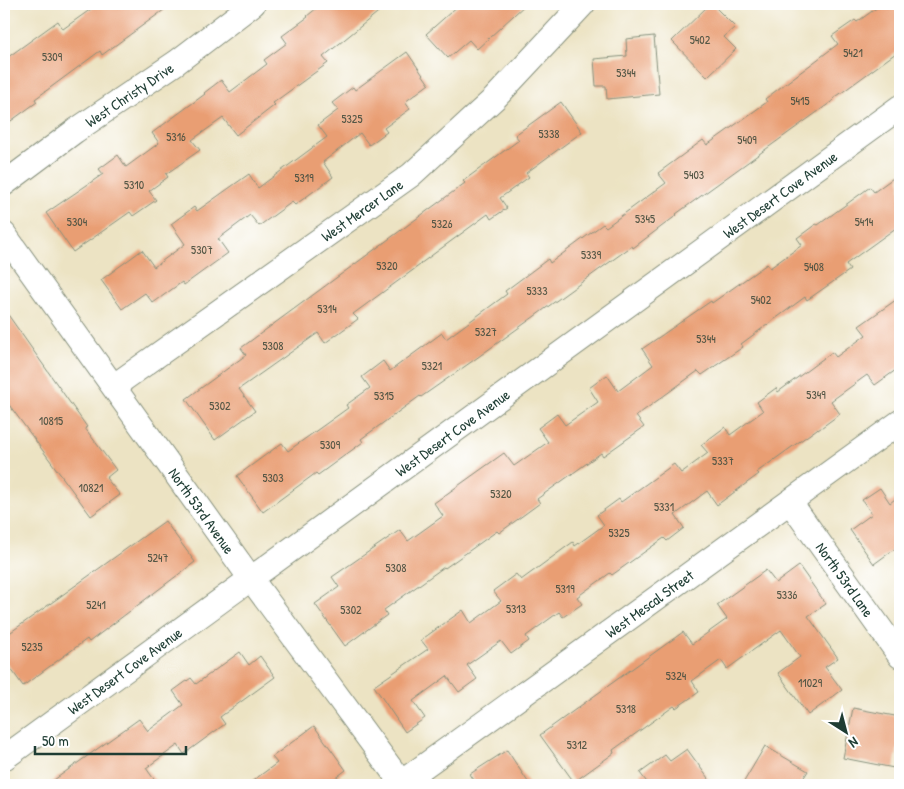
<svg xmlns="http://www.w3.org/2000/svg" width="904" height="789" font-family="'Patrick Hand',sans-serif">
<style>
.building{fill:#e99e73}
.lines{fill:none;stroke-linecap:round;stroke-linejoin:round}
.street-casing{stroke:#86907c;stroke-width:26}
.street{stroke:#fff;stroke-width:24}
.labels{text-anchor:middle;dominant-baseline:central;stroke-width:4;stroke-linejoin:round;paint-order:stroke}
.number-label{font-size:12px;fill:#525544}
.street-label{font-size:15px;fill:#1f3d34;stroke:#fff}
</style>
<rect width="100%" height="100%" fill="#fff"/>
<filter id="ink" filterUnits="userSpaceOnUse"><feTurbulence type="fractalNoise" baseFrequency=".02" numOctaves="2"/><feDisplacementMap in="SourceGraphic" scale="10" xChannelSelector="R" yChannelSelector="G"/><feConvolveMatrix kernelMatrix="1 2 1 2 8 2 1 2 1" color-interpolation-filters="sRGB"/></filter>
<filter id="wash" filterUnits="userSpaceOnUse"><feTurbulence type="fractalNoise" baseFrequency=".0096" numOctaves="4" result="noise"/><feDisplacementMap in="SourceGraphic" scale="20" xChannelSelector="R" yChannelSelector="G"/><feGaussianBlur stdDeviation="1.12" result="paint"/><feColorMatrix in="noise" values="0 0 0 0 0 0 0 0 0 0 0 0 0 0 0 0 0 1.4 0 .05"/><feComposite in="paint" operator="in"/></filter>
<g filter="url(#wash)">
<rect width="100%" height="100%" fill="#ece3c3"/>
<g id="blocks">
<!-- building -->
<g class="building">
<path d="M98 4H172L102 55 100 51 35 99 37 102 4 126V60L58 21 63 29Z"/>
<path d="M322 4H388L323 57 328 63 273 103 275 105 236 135 223 118 192 140 200 150 166 174 168 177 149 191 156 200 133 216 130 212 73 252 46 213 103 174 99 169 118 155 126 167 159 143 152 133 205 94 204 93 221 80 230 92 267 64 264 60 287 43 282 36 308 17 307 16Z"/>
<path d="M460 4H526L477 49 469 40 448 58 426 34Z"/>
<path d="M710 4H712L735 27 724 37 736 49 707 77 672 41Z"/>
<path d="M882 4H900V50L833 99 834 100 676 214 677 215 633 248 632 246 474 360 421 397 420 396 361 439 363 442 318 475 316 473 263 512 237 476 282 443 288 451 348 408 346 405 370 388 362 377 383 361 390 371 442 333 446 339 507 294 505 291 548 259 550 263 603 224 606 227 666 183 658 173 703 140 707 145 767 102 765 99 838 44 832 36 855 20 857 22Z"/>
<path d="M654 36 659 94 607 99 606 86H596L594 59 627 56 626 39Z"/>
<path d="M407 52 429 84 405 102 410 109 384 128 387 132 369 145 360 133 323 162 333 177 295 205 292 202 259 226 250 215 218 239 228 253 184 285 182 282 153 303 145 293 122 309 101 280 142 250 154 267 185 244 171 224 194 207 197 211 249 174 258 188 327 137 318 125 338 110 332 103 353 87 355 90Z"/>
<path d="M561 102 582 132 526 173 529 177 500 198 507 208 491 219 488 214 420 264V265L353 314 358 319 325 343 318 333 239 389 255 411 215 440 186 399 246 355 241 348 465 183 463 181 519 140 515 135Z"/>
<path d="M900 173V225L846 264 850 270 807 300 805 297 741 344 743 347 702 375 698 371 636 416 644 427 603 456 601 453 537 499 540 503 499 533 497 531 445 568 444 567 384 610 387 615 345 646 315 604 339 587 332 577 400 530 408 541 443 516 434 503 504 453 514 466 548 442 538 428 557 414 565 425 598 402 589 388 607 375 618 391 653 365 642 349 711 301 712 303 767 264 770 268 802 245 797 238 816 224 818 225 870 187 874 192Z"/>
<path d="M900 297V367L875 385 867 375 831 401 840 414 818 430 817 429 757 472 759 474 717 505 707 491 675 515 684 528 667 541 664 538 612 575 610 573 577 597 582 604 563 617 559 612 526 636 529 641 511 654 501 641 467 665 477 679 459 692 447 676 413 701 425 718 405 732 374 686 428 649 421 640 463 610 471 623 501 601 493 591 516 574 521 580 573 542 575 546 604 525 597 515 619 499 621 502 674 464 681 473 708 453 701 445 725 427 730 435 763 411 757 402 776 388 778 392 832 352 836 357 866 335 859 326Z"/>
<path d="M4 309 87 427 85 428 116 470 106 478 120 495 91 516 4 398Z"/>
<path d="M880 488 890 503 900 495V545L874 564 850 530 872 514 862 500Z"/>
<path d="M165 521 195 562 89 642 87 639 23 686 4 659V637Z"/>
<path d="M799 566 826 604 808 616 838 658 825 667 842 690 808 715 778 673 800 657 781 630 727 669 721 660 692 681 699 692 676 708 674 706 613 750 614 753 574 782 540 735 683 632 692 644 727 619 717 605 766 570 776 583Z"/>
<path d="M240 652 249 665 260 656 275 677 220 717 225 724 184 754 178 745 146 768 158 785H47L139 719 148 731 183 705 173 691 191 678 196 684Z"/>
<path d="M853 708 900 717V735L894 768 843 758Z"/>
<path d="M314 726 346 770 326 785H247L277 763 272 757Z"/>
<path d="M765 746 808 771 799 785H742Z"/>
<path d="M687 749 713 785H649L640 773 665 755 670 761Z"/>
<path d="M507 750 530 785H477L470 774Z"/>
</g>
</g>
</g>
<g filter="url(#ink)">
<use href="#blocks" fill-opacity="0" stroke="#86907c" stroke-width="1"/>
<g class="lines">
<defs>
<g id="street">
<path id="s1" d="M4 184 75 131 177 62 253 4"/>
<path id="s2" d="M4 234 251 579 403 785"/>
<path id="s3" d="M114 386 411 175 495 98 583 4"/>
<path id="s4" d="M790 502 900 656"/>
<path id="s5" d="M4 758 900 107"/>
<path id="s6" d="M398 785 900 422"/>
</g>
</defs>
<!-- street casing -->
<use href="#street" class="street-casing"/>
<!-- street -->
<use href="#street" class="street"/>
</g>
</g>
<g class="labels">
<!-- number labels -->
<g class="number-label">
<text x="700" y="39">5402</text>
<text x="853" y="52">5421</text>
<text x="52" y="56">5309</text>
<text x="626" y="72">5344</text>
<text x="800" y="100">5415</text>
<text x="352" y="118">5325</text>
<text x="549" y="133">5338</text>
<text x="176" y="136">5316</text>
<text x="747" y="139">5409</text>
<text x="694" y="174">5403</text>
<text x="304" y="177">5319</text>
<text x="134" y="184">5310</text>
<text x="645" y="218">5345</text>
<text x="77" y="221">5304</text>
<text x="864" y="221">5414</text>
<text x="442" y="223">5326</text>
<text x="202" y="249">5307</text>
<text x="591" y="254">5339</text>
<text x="387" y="265">5320</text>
<text x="814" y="266">5408</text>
<text x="537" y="290">5333</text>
<text x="761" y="299">5402</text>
<text x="327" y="308">5314</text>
<text x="486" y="331">5327</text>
<text x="706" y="338">5344</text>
<text x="273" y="345">5308</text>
<text x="432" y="365">5321</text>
<text x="816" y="394">5349</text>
<text x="384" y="395">5315</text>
<text x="220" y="405">5302</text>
<text x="51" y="420">10815</text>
<text x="330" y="444">5309</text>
<text x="723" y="460">5337</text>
<text x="273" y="477">5303</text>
<text x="91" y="487">10821</text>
<text x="501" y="493">5320</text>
<text x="664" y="506">5331</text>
<text x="619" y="532">5325</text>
<text x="158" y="557">5247</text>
<text x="396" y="567">5308</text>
<text x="565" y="588">5319</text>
<text x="787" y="594">5336</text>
<text x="96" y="604">5241</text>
<text x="516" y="608">5313</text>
<text x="351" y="609">5302</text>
<text x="32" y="646">5235</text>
<text x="676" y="675">5324</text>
<text x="810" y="682">11029</text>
<text x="626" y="708">5318</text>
<text x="577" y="744">5312</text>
</g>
<!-- street labels -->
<g class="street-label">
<text stroke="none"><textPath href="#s1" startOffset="154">West Christy Drive</textPath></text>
<text stroke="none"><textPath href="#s5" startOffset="959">West Desert Cove Avenue</textPath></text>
<text stroke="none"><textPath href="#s3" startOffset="304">West Mercer Lane</textPath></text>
<text stroke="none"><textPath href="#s5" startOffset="554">West Desert Cove Avenue</textPath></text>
<text stroke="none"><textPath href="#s2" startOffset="340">North 53rd Avenue</textPath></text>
<text stroke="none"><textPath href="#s4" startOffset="95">North 53rd Lane</textPath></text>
<text stroke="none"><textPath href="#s6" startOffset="310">West Mescal Street</textPath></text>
<text stroke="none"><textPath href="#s5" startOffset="149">West Desert Cove Avenue</textPath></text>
</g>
</g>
<!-- margin -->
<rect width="904" height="789" fill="none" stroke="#fff" stroke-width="20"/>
<!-- north arrow -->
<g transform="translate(846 732) rotate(144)" stroke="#ffffff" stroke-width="4" paint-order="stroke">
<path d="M0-4L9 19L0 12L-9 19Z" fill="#1f3d34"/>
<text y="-8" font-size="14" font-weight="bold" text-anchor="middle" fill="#1f3d34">N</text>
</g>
<!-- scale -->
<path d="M35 746v8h151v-8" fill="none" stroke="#1f3d34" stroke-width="2.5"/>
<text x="42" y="746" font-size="15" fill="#1f3d34" stroke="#ffffff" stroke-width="4" paint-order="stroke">50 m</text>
</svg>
